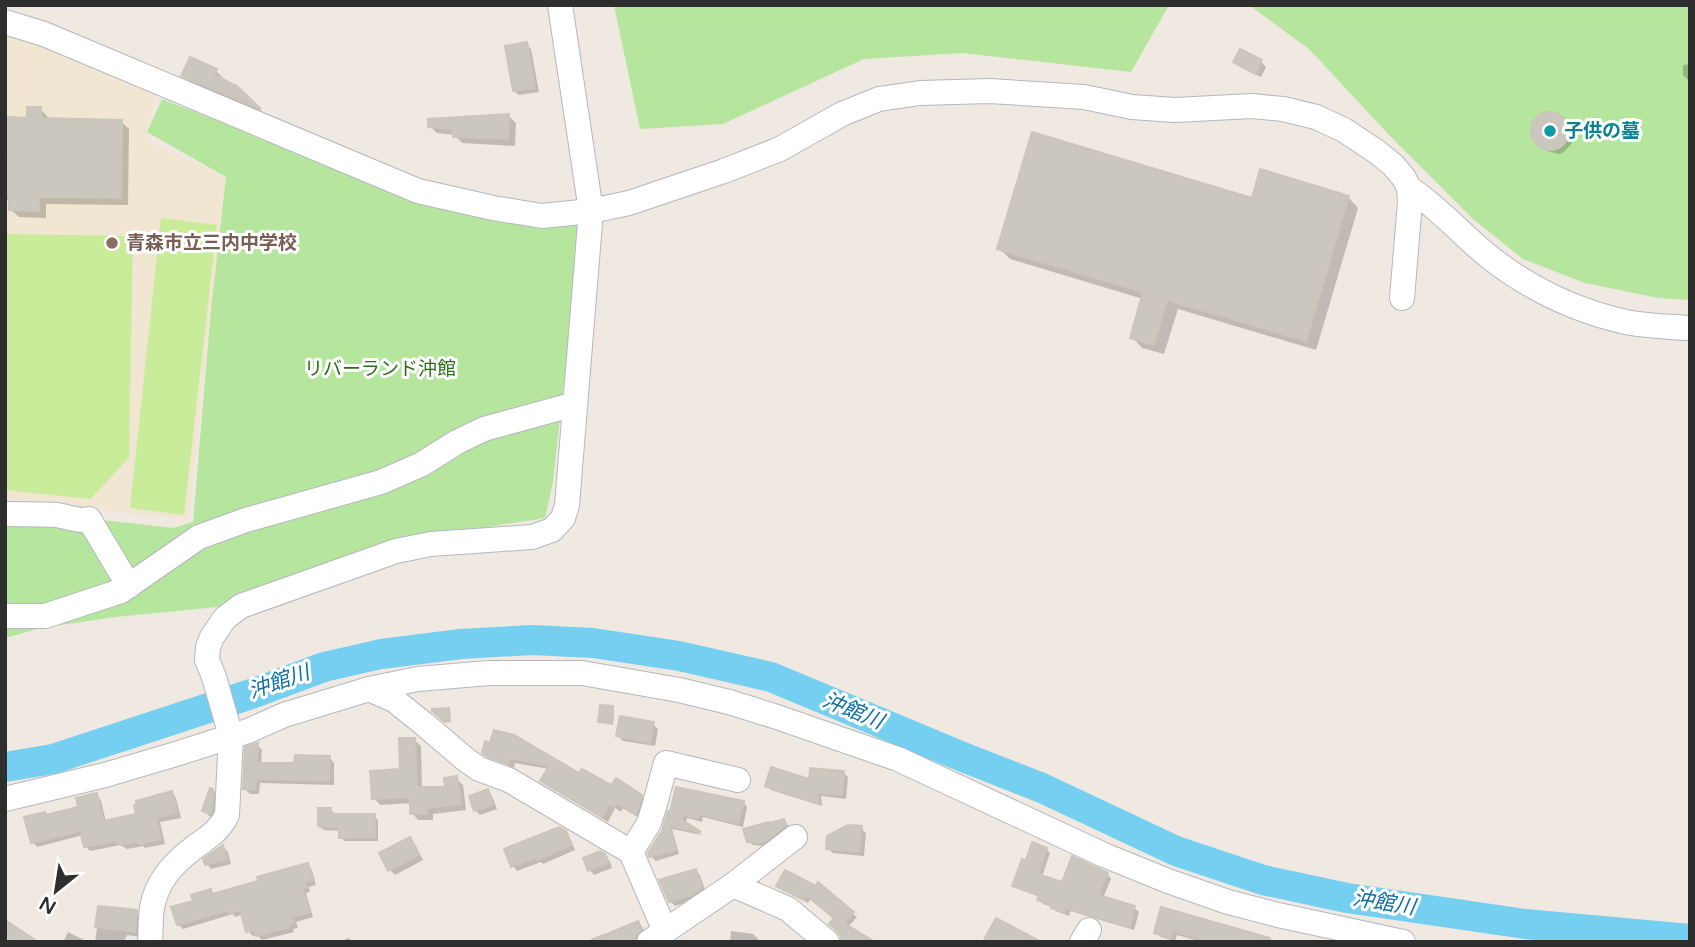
<svg xmlns="http://www.w3.org/2000/svg" width="1695" height="947" font-family="'Varela Round','Noto Sans JP',sans-serif">
<style>
.education{fill:#f0e6d1}
.green{fill:#b6e59e}
.pitch{fill:#c9ec9a}
.shadow{fill:#0003}
.lines{fill:none;stroke-linecap:round;stroke-linejoin:round}
.river{stroke:#75cff0;stroke-width:30}
.building{fill:#cbc7bf;stroke:#cbc5ba;stroke-width:2}
.minor-casing{stroke:#b4b7c1;stroke-width:26}
.minor{stroke:#fff;stroke-width:24}
.culture-dot{fill:#0f9aa8;stroke:#fff;stroke-width:2.5}
.education-dot{fill:#8d6e63;stroke:#fff;stroke-width:2.5}
.labels{text-anchor:middle;dominant-baseline:central;stroke-width:6;stroke-linejoin:round;paint-order:stroke}
.culture-label{font-size:19px;font-weight:bold;fill:#0d838f;stroke:#fff;text-anchor:start}
.education-label{font-size:19px;font-weight:bold;fill:#785e54;stroke:#fff;text-anchor:start}
.park-label{font-size:19px;fill:#2c6e1b;stroke:#fff}
.water-label{font-size:21px;font-style:italic;fill:#0d6fa3;stroke:#fff}
</style>
<rect width="100%" height="100%" fill="#efe9e1"/>
<!-- education -->
<path class="education" d="M5 36 19 37 46 46 156 91 145 141 226 177 188 520 78 507 5 505Z"/>
<!-- green -->
<g class="green">
<path d="M614 5H1169L1131 72 962 53 864 59 723 124 640 129Z"/>
<path d="M1249 5H1690V300L1658 298 1585 283 1523 259 1473 219 1390 136 1309 49Z"/>
<path d="M162 99 431 204 582 219 553 482 545 518 377 544 217 607 116 617 41 628 5 638V520L67 516 173 528 193 522 211 310 226 177 147 132Z"/>
</g>
<!-- pitch -->
<g class="pitch">
<path d="M161 218 217 225 184 515 130 508Z"/>
<path d="M5 234 133 236 129 458 90 499 5 490Z"/>
</g>
<!-- shadow -->
<g class="shadow">
<path d="M526 44 531 49 539 92 519 95 514 91Z"/>
<path d="M1241 51 1261 62 1266 67 1261 77 1240 67 1235 62Z"/>
<path d="M1690 64V82L1683 75V65Z"/>
<path d="M216 71 224 79 222 81 236 87 263 113 191 83 183 75Z"/>
<path d="M40 109 48 117V120L121 122 129 129 128 205 46 204V218L19 217 11 210V200H5V119H28Z"/>
<path d="M1553 114 1563 121 1572 131V143L1564 152 1559 154 1547 151 1534 136 1533 131 1534 125 1542 116Z"/>
<path d="M509 116 516 123 515 146 462 143 455 135 437 133 430 126Z"/>
<path d="M1348 197 1358 208 1316 350 1178 309 1164 354 1142 348 1132 337 1143 299 1010 259 999 248 1253 200Z"/>
<path d="M612 708 614 710 613 725 602 723 600 722Z"/>
<path d="M653 724 658 729 655 746 623 741 618 736Z"/>
<path d="M414 740 421 746 422 789H447L456 778 463 785 466 810 433 814V820H418L412 813V803L380 805 374 798 401 770Z"/>
<path d="M487 743 641 796 647 802 641 819 623 808 621 812 615 808 608 822 548 786 542 781 549 769 515 763 514 768 490 758 484 753Z"/>
<path d="M257 745 262 750 261 765H296L330 758 334 763V785L260 783 259 794H250L245 789Z"/>
<path d="M844 773 848 777 846 799 821 796 822 806 771 790 767 785 811 782Z"/>
<path d="M213 790 218 795 215 818 209 816 204 811Z"/>
<path d="M488 791 492 796 497 809 480 815 475 810Z"/>
<path d="M172 793 176 798 181 818 160 822 165 844 145 848 143 846 127 849 120 845 90 851 86 847 83 835 37 847 33 842 45 814 48 817 80 809 96 795 101 800 106 822 138 815Z"/>
<path d="M743 802 747 807 743 827 703 817 702 822 687 818 686 824 702 835 672 829 679 854 656 861 651 856 672 815Z"/>
<path d="M331 810 335 814 374 816 378 820V841H345L340 837V831L324 830 319 826Z"/>
<path d="M784 821 788 825 789 830 764 846 753 845 748 841Z"/>
<path d="M861 828 866 833 864 856 833 853 828 849Z"/>
<path d="M565 832 570 838 575 850 543 864 541 862 517 871 513 866Z"/>
<path d="M410 839 415 844 423 860 395 875 390 870 381 854Z"/>
<path d="M223 847 228 852 231 864 211 869 207 864Z"/>
<path d="M1046 849 1050 853 1042 877 1063 884 1107 874 1111 879 1103 898 1134 908 1139 912 1134 930 1070 911 1069 916 1058 912 1052 907 1043 904 1039 900 1040 897 1018 889 1014 885 1027 863Z"/>
<path d="M604 856 610 861 612 868 594 875 590 870Z"/>
<path d="M307 865 312 870 316 885 309 887 310 892 306 893 313 917 296 922 298 928 293 929 294 932 262 940 257 935 253 936 248 931 243 914 235 917 233 914 183 929 178 924 195 902 210 891 214 895 260 882Z"/>
<path d="M695 871 700 875 706 893 697 899 675 906 670 901Z"/>
<path d="M785 872 852 913 857 917 848 927 811 898 808 903 783 890 778 886Z"/>
<path d="M100 907 136 912 142 918 140 937 127 935 124 942H95Z"/>
<path d="M1162 909 1254 942H1202L1177 935 1175 941 1161 937 1156 932Z"/>
<path d="M638 923 643 928 646 934 640 942H592L591 939 604 934 606 936Z"/>
<path d="M731 931 753 934 758 939 757 942H730Z"/>
<path d="M68 932 88 942H63Z"/>
<path d="M349 938 352 942H337Z"/>
</g>
<g class="lines">
<!-- river -->
<path class="river" d="M5 767 53 759 254 693 324 667 381 654 461 644 532 640 593 643 679 656 771 677 963 757 1042 788 1176 851 1263 880 1347 898 1525 924 1690 939"/>
</g>
<!-- building -->
<g class="building">
<path d="M527 42 535 88 513 91 505 46Z"/>
<path d="M1240 49 1262 60 1255 74 1233 62Z"/>
<path d="M190 57 217 69 214 75 237 86 261 109 181 76Z"/>
<path d="M27 107H41V118L122 120 121 198 39 197V211L9 210V196H6L7 151H5V135H8V117L27 118Z"/>
<circle cx="1550" cy="131" r="19"/>
<path d="M509 114 508 139 453 137V129L428 127V119Z"/>
<path d="M1032 132 1252 198 1260 169 1349 196 1306 341 1167 300 1154 345 1130 338 1143 292 997 249Z"/>
<path d="M600 705 613 706 612 723 598 722Z"/>
<path d="M449 708 450 721 445 722 432 711V709Z"/>
<path d="M620 716 654 722 650 743 616 736Z"/>
<path d="M494 730 514 735 579 773 582 769 611 785 616 778 642 795 636 815 617 804 615 807 609 804 602 817 540 781 549 766 510 758 508 764 486 756 482 753 485 741 490 743Z"/>
<path d="M399 738H415L417 787H445L444 778 457 776 461 804 427 808V814H410V797L372 799 370 771 400 769Z"/>
<path d="M258 743 257 763H294L295 755 330 756 329 781 256 779 255 790 243 789 245 747Z"/>
<path d="M771 767 809 779 810 768 844 771 842 795 817 793 819 804 765 786Z"/>
<path d="M676 787 744 801 738 823 699 814 698 818 683 815 682 820 700 831V832L669 826 676 850 649 857 648 853 662 831 668 811 670 812Z"/>
<path d="M210 788 213 789 212 811 210 814 202 811Z"/>
<path d="M488 789 493 804 474 811 469 796Z"/>
<path d="M172 791 177 813 156 818 161 839 139 844 138 842 121 845 120 843H116L115 841 84 847 80 831 31 843 24 817 45 812 46 815 78 807 76 798 97 793 103 821 136 814 134 805H137L136 801Z"/>
<path d="M318 808H331V814H375V837L339 838V828L318 826Z"/>
<path d="M784 819 786 825 765 841 759 843 747 842 743 829 769 822 770 823Z"/>
<path d="M848 825 862 826 859 852 826 849 827 836Z"/>
<path d="M559 827 566 831 572 845 537 860 536 858 511 867 504 849Z"/>
<path d="M410 837 419 855 388 871 379 853Z"/>
<path d="M1032 842 1047 848 1038 874 1062 882 1072 856 1108 873 1098 895 1135 906 1130 927 1066 908 1064 913 1051 908 1052 905 1037 900 1039 895 1012 886 1022 859 1026 860Z"/>
<path d="M223 845 227 859 205 865 203 859Z"/>
<path d="M600 851 605 854 609 863 588 871 583 858Z"/>
<path d="M308 863 313 880 305 882 307 887 302 888 310 912 292 917 294 923 290 925V927L256 936 254 930 246 932 240 910 229 913 228 910 177 925 171 907 193 901 191 895 211 889 212 894 258 881 257 877Z"/>
<path d="M696 869 702 888 692 895 669 902 659 880Z"/>
<path d="M785 870 816 886 818 882 854 912 844 923 875 942H841V936L837 931 829 924 834 918 806 895 804 900 776 886Z"/>
<path d="M98 906 137 910 135 932 95 927Z"/>
<path d="M1161 907 1270 938V942H1201L1202 939 1173 931 1171 938 1154 933Z"/>
<path d="M996 918 1041 942H983Z"/>
<path d="M5 920 38 942H14L5 936Z"/>
<path d="M638 921 642 929 636 935 634 942H588Z"/>
</g>
<g class="lines">
<defs>
<g id="minor">
<path d="M5 22 44 34 418 191 493 208 542 216 591 211 629 203 724 171 780 149 842 114 879 99 920 93 990 91 1084 97 1132 107 1175 110 1252 106 1283 109 1316 117 1344 130 1377 152 1393 165 1404 178 1409 188 1410 202 1402 298"/>
<path d="M1409 188C1436 206 1458 230 1482 251 1524 286 1572 310 1626 322 1646 326 1669 327 1690 328"/>
<path d="M5 514C22 514 39 514 56 515 67 516 78 522 89 519L129 586"/>
<path d="M5 616H45L121 591 199 537 246 520 381 482 422 464 457 442 484 429 575 404"/>
<path d="M369 689 394 700 424 724 465 759 479 769 509 780 631 852"/>
<path d="M5 799 105 775 176 754 248 731 284 715 369 689 418 679 489 673H582L679 690 729 702 774 716 898 759 1104 855 1168 881 1228 902 1278 915 1403 942"/>
<path d="M733 885 788 909 827 942"/>
<path d="M665 931 631 852 649 823 654 807 666 763 738 780"/>
<path d="M150 942C151 930 150 914 153 903 158 881 174 863 191 850 206 838 218 833 227 815L231 736 214 677 207 660 208 647 212 637 225 618 241 606 396 551 431 544 532 537 552 530 563 518 567 505 591 211 560 5"/>
<path d="M649 942 733 885 795 837"/>
<path d="M1082 942 1089 930"/>
</g>
</defs>
<!-- minor casing -->
<use href="#minor" class="minor-casing"/>
<!-- minor -->
<use href="#minor" class="minor"/>
</g>
<!-- markers -->
<circle class="culture-dot" cx="1550" cy="131" r="7"/>
<circle class="education-dot" cx="112" cy="243" r="7"/>
<g class="labels">
<!-- culture labels -->
<g class="culture-label">
<text x="1564" y="131">子供の墓</text>
</g>
<!-- education labels -->
<g class="education-label">
<text x="126" y="243">青森市立三内中学校</text>
</g>
<!-- park labels -->
<g class="park-label">
<text x="380" y="369">リバーランド沖館</text>
</g>
<!-- water labels -->
<g class="water-label">
<text transform="translate(279 682) rotate(-19)">沖館川</text>
<text transform="translate(853 711) rotate(22)">沖館川</text>
<text transform="translate(1384 903) rotate(9)">沖館川</text>
</g>
</g>
<!-- border -->
<rect width="1695" height="947" fill="none" stroke="#2e2e2e" stroke-width="14"/>
<!-- north arrow -->
<g transform="translate(56 891) rotate(210)" stroke="#ffffff" stroke-width="5" paint-order="stroke">
<path d="M0-5L12 26L0 18L-12 26Z" fill="#2e2e2e"/>
<text y="-10" font-size="19" font-weight="bold" text-anchor="middle" fill="#2e2e2e">N</text>
</g>
</svg>
